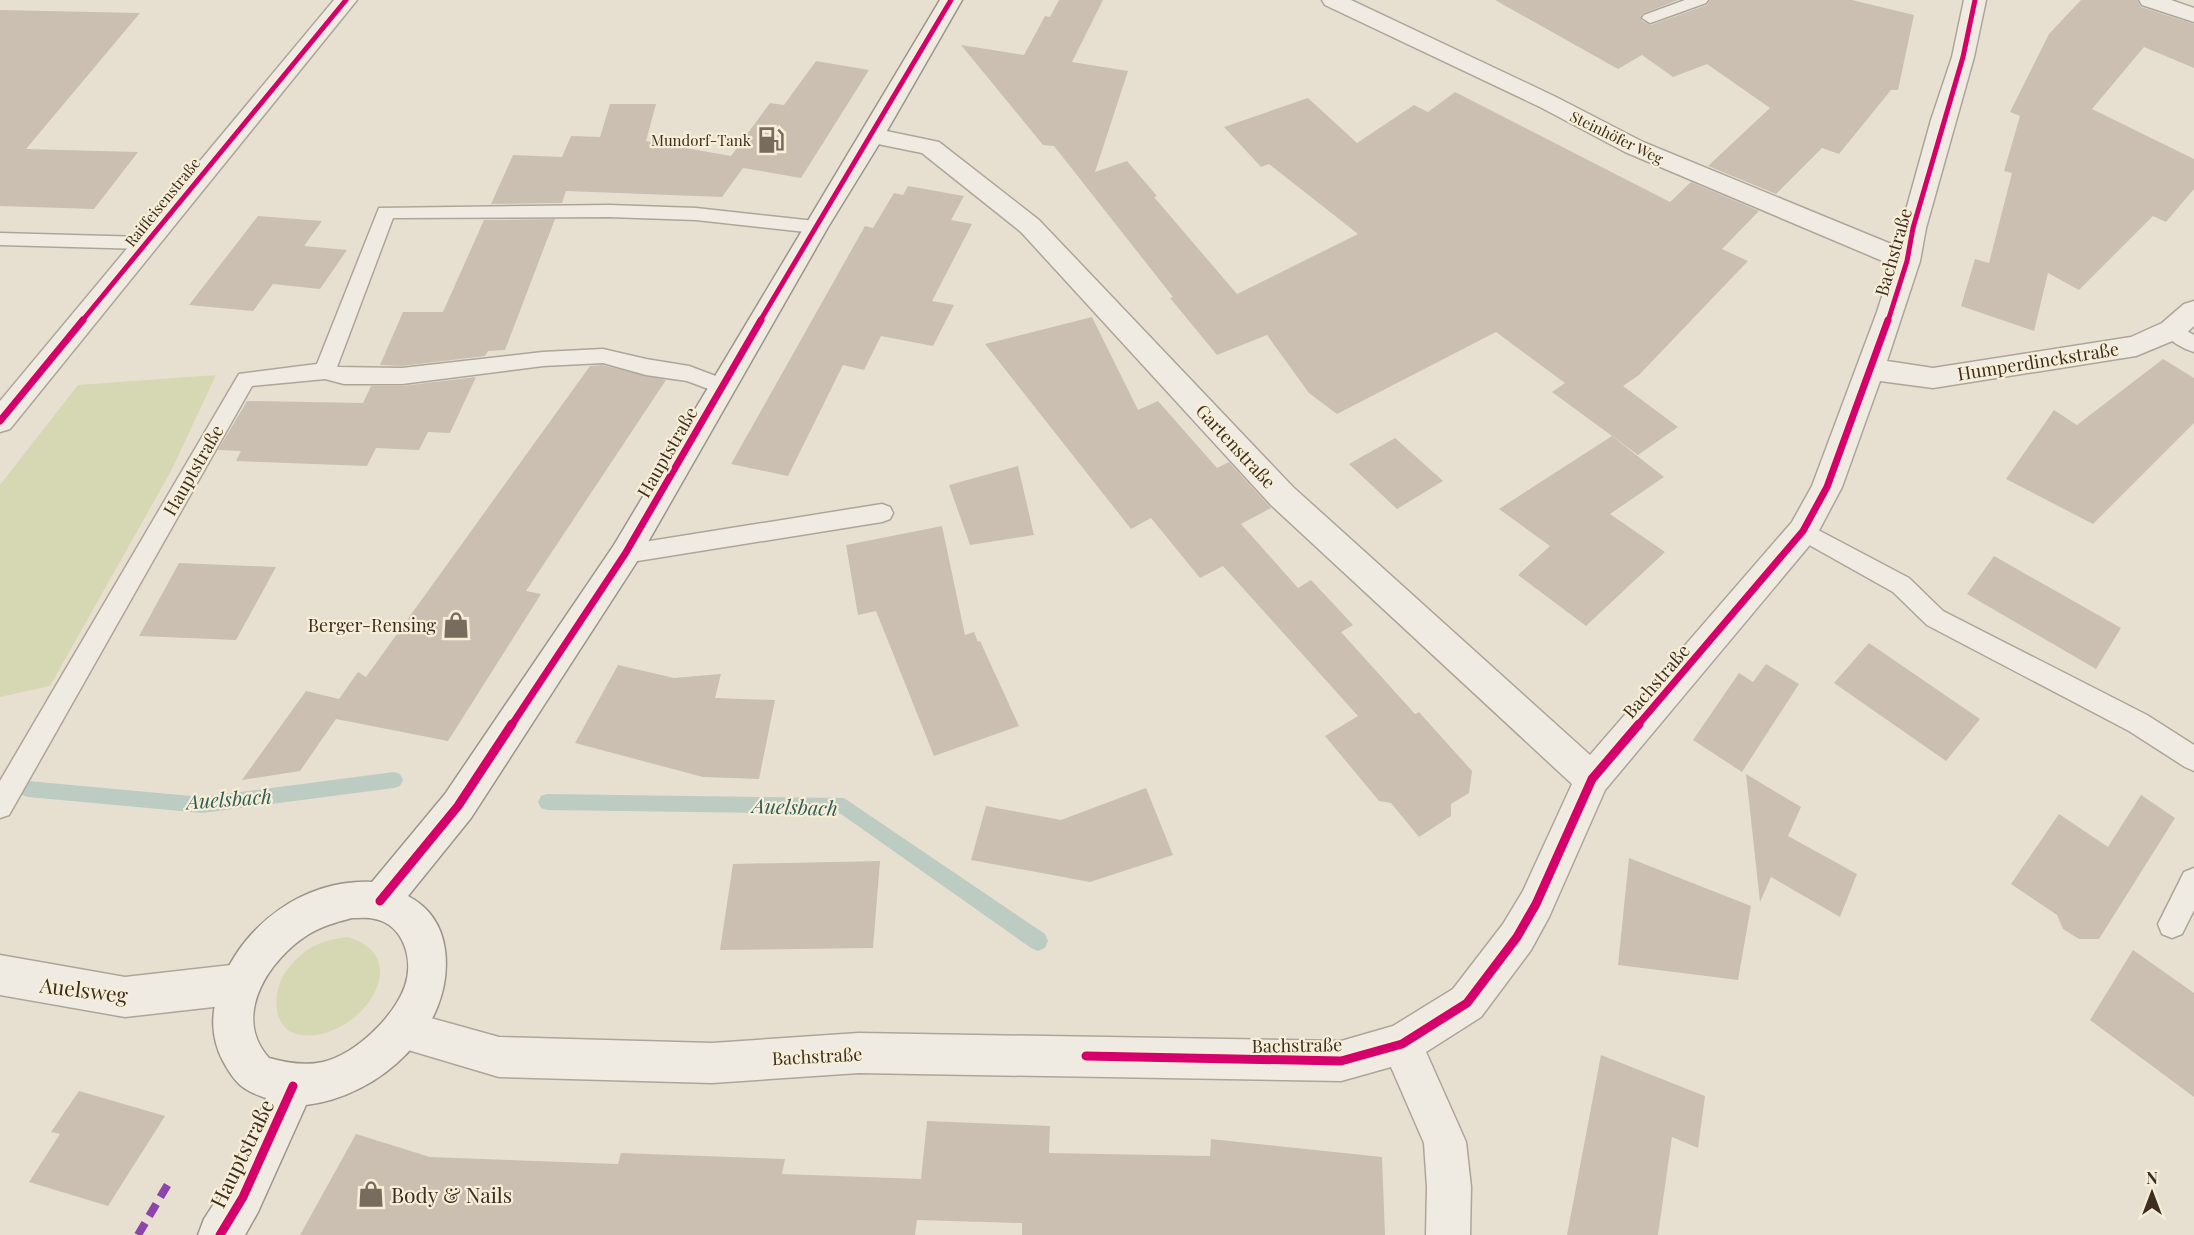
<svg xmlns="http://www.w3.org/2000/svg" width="2194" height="1235" font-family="'Playfair Display',serif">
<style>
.green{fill:#d6d7b3}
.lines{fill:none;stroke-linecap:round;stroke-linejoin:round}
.stream{fill:#bcccc2;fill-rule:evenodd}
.building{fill:#cbbfb2}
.lane-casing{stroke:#ada599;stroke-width:3}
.street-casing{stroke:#ada599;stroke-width:3}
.secondary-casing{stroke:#9c958a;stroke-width:3}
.lane{fill:#efebe3;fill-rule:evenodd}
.street{fill:#efebe3;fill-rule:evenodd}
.secondary{fill:#efebe3;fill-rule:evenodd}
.quiet{stroke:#8e44ad;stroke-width:8;stroke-dasharray:14 8;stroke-linecap:butt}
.cycleway-far2-casing{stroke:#f7eed8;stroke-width:8}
.cycleway-far1-casing{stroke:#f7eed8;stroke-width:10}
.cycleway-casing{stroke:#f7eed8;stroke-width:13}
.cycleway-far2{stroke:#d6006c;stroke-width:5}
.cycleway-far1{stroke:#d6006c;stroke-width:7}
.cycleway{stroke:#d6006c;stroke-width:9}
.labels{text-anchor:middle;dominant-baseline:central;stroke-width:4.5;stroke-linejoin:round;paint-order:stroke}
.far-street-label{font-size:15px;fill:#3d2e20;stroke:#f7eed8}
.far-poi-label{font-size:15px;fill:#3d2e20;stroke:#f7eed8;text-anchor:end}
.street-label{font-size:18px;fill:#3d2e20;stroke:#f7eed8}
.poi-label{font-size:18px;fill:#3d2e20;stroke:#f7eed8;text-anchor:end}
.water-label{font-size:20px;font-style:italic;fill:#2f5d5a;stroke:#f7eed8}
.near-street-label{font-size:21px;fill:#3d2e20;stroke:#f7eed8}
.near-poi-label{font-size:21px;fill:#3d2e20;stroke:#f7eed8;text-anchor:start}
</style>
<rect width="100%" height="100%" fill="#e7e0d1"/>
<!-- green -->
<g class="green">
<path d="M216 375 171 471 50 686 0 697V485L78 385Z"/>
<path d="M347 937C420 957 357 1043 301 1035 275 1032 272 1001 281 980 287 967 300 954 312 947 323 941 334 939 347 937Z"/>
</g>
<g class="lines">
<!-- stream -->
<g class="stream">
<path d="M394 772 400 774 403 780 400 786 394 788 202 813 28 797 22 795 19 789 22 783 28 781 202 797Z"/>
<path d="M547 794 844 798 1045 934 1048 941 1045 948 1038 951 1031 948 841 814 547 810 541 808 538 802 541 796Z"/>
</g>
</g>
<!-- building -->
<g class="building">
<path d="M1059 0H1103L1072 62 1128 71 1095 172 1127 161 1157 196 1154 197 1237 294 1358 234 1269 164 1261 167 1224 127 1308 98 1357 143 1414 105 1428 112 1455 92 1670 202 1691 182 1759 211 1722 249 1748 261 1639 375 1623 386 1678 427 1638 455 1552 392 1565 383 1496 332 1337 414 1309 393 1267 335 1217 355 1170 298 1173 297 1054 146 1043 145 961 45 1024 55 1045 16 1050 17Z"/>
<path d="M1495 0H1678L1642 14 1641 20 1651 25 1707 5 1710 0H1852L1914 15 1898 90H1891L1839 154 1822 148 1776 194 1708 166 1770 108 1707 64 1673 77 1642 55 1618 69Z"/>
<path d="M2081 0H2137L2141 7 2194 24V68L2144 47 2092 109 2194 159V189L2166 222 2153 216 2079 290 2048 273 2034 331 1961 306 1975 259 1989 263 2012 173 2004 171 2020 116 2010 112 2049 34Z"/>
<path d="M0 10 140 13 26 149 138 152 94 209 0 206Z"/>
<path d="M816 61 869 70 801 178 743 168 722 197 566 191 562 203 491 204 513 155 562 157 571 136 600 137 610 104H656L646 141 731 156 770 103 784 105Z"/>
<path d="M908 186 964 196 951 220 972 224 932 301 954 305 933 346 881 336 864 370 843 365 788 476 731 464 865 226 873 228 894 193 903 195Z"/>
<path d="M258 216 322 221 304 246 347 250 320 289 273 284 253 311 189 305Z"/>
<path d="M555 219 505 350 488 351 485 356 402 366 380 365 403 312H443L484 220Z"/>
<path d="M1092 317 1138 410 1158 401 1217 468 1229 462 1271 508 1241 524 1298 588 1311 580 1353 625 1341 632 1415 714 1419 712 1472 771 1469 793 1451 804V816L1419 837 1391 803 1379 801 1325 736 1358 716 1223 566 1200 578 1151 518 1131 529 985 344Z"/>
<path d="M2163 359 2194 378V423L2093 524 2006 479 2054 410 2077 425Z"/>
<path d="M602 365 666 380 526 591 541 594 448 741 336 719 300 771 242 780 306 691 339 699 358 672 366 677 590 366Z"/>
<path d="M476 377 450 433 428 432 419 450 376 448 367 466 236 461 241 451 218 450 247 401 363 403 371 386H402Z"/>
<path d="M1612 436 1664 477 1610 514 1665 552 1586 626 1518 575 1550 546 1499 509Z"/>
<path d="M1395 438 1443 481 1397 509 1349 464Z"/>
<path d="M1018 466 1034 535 970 545 949 485Z"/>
<path d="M942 526 965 635 974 632 978 642 980 641 1019 726 934 756 876 611 858 615 846 545Z"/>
<path d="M1994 556 2121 628 2096 669 1967 594Z"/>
<path d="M179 563 276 567 236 640 139 636Z"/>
<path d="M1869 643 1980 719 1946 761 1834 683Z"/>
<path d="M1766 664 1799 684 1742 772 1693 740 1739 673 1753 682Z"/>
<path d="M618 665 674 678 721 674 715 698 775 700 759 779 703 777 575 743Z"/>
<path d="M1746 774 1801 807 1788 836 1857 874 1840 917 1771 877 1760 902Z"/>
<path d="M1146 788 1173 855 1090 882 971 860 986 806 1061 820Z"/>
<path d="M2141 795 2175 818 2099 939H2079L2063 929 2057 915 2011 884 2059 814 2108 847Z"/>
<path d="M1629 858 1751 906 1738 980 1618 965Z"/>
<path d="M880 861 873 948 720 950 733 864Z"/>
<path d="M2133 950 2194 993V1097L2090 1020Z"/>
<path d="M1601 1055 1705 1096 1698 1148 1672 1137 1658 1235H1567Z"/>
<path d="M79 1091 165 1116 108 1206 29 1182 60 1134 51 1132Z"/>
<path d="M927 1121 1050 1126 1049 1153 1210 1156 1211 1139 1382 1157 1385 1235H1022V1223L917 1220 915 1235H300L356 1134 430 1157 618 1164 621 1153 785 1159 782 1174 921 1179Z"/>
</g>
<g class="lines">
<defs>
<g id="lane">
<path d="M1685 0H1708L1706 3 1656 21 1650 23 1642 18 1644 15Z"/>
<path d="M609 205 696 208 815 221 822 223 824 227 822 231 815 233 696 220 609 217 393 218 337 367 402 368 543 352 603 349 646 359 689 366 729 381 732 386 729 391 722 394 687 381 646 375 603 363 543 366 402 384H344L325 379 252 386 9 815 0 818V781L239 374 317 364 379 208Z"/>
<path d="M0 233 145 237 152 238 155 243 152 248 145 249 0 245Z"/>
<path d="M2172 323 2194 335V352C2183 349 2168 340 2162 330L2165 325Z"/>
<path d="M882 504 890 507 893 513 890 519 882 522 625 563 617 561 613 554 617 547 625 545Z"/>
<path d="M1803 522 1909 578 1943 611 2147 715 2194 745V771L2185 767 2129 731 1927 625 1893 592 1795 537 1792 531 1795 525Z"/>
<path d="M2194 868V910L2182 934 2172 938 2162 934 2158 924 2184 872Z"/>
</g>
<g id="street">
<path d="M334 0H357L10 429 0 432V401Z"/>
<path d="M1322 0H1351L1556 97 1643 142 1896 246 1931 120 1952 57 1964 0H1986L1974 57 1926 228 1920 261 1887 361 1933 368 2131 337 2162 323 2184 304 2194 301V326L2182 337 2136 356 1933 388 1880 381 1842 487 1814 540 1605 790 1549 917 1531 950 1481 1017 1426 1052 1466 1142 1471 1187 1470 1235H1426L1427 1187 1424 1143 1391 1067 1341 1081 859 1073 712 1083 499 1077 388 1044 382 1030 388 1016 402 1010 499 1037 712 1043 859 1033 1341 1041 1393 1026 1453 989 1503 924 1523 891 1572 784 1271 505 1021 232 922 153 863 141 860 136 863 131 872 128 939 142 1039 220 1293 487 1590 755 1792 522 1812 486 1877 312 1892 265 1625 152 1540 107 1325 5Z"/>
<path d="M2139 0H2171L2194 8V22L2142 5Z"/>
<path d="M0 955 125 977 240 964 254 970 260 984 254 998 240 1004 125 1017 0 995Z"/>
</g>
<path id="secondary" d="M940 0H962L884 136 828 227 636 563 471 818 408 896C429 907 442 926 445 950 455 1029 378 1097 306 1105L258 1212 245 1235H198L204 1219 228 1182 266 1098C242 1090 235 1083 223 1061 210 1036 211 1012 220 986 243 924 305 879 372 882L445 794 614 545ZM352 918C359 918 368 917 375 919 404 925 414 960 405 986 394 1017 356 1054 323 1062 305 1066 287 1063 269 1058 231 1016 269 959 309 934 322 926 337 922 352 918Z"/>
</defs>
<!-- lane casing -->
<use href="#lane" class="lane-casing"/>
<!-- street casing -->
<use href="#street" class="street-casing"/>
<!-- secondary casing -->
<use href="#secondary" class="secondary-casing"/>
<!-- lane -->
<use href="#lane" class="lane"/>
<!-- street -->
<use href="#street" class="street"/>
<!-- secondary -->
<use href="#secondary" class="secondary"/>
<!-- quiet -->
<path class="quiet" d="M138 1235 171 1179"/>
<defs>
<g id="cycleway-far2">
<path d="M82 321 346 0"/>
<path d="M760 321 951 0"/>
<path d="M1888 321 1907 261 1913 228 1963 57 1975 0"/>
</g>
<g id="cycleway-far1">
<path d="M0 421 83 320"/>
<path d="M511 726 625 554 761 320"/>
<path d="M1637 726 1803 531 1827 487 1888 320"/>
</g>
<g id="cycleway">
<path d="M380 901 458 806 512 724"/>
<path d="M1086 1056 1341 1061 1402 1044 1467 1003 1517 937 1536 904 1592 779 1639 724"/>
<path d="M220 1235 243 1197 293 1086"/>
</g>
</defs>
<!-- cycleway-far2 casing -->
<use href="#cycleway-far2" class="cycleway-far2-casing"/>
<!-- cycleway-far1 casing -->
<use href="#cycleway-far1" class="cycleway-far1-casing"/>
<!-- cycleway casing -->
<use href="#cycleway" class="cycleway-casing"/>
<!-- cycleway-far2 -->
<use href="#cycleway-far2" class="cycleway-far2"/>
<!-- cycleway-far1 -->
<use href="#cycleway-far1" class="cycleway-far1"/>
<!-- cycleway -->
<use href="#cycleway" class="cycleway"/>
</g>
<!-- icons -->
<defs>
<symbol id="fuel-bare" viewBox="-9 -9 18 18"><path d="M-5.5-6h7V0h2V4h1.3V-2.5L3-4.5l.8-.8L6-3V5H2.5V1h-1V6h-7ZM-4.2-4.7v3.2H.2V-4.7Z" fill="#786c5e" stroke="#f7eed8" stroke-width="2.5" paint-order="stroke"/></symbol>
<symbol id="shop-bare" viewBox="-9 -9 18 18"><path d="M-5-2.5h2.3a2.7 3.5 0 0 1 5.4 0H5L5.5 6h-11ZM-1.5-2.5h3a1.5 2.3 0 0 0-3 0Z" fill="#786c5e" stroke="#f7eed8" stroke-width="2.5" paint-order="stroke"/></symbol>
</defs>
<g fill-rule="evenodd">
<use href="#fuel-bare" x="752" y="121" width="38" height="38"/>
<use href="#shop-bare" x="437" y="606" width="38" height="38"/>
<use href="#shop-bare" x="352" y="1175" width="38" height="38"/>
</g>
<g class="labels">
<!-- far-street labels -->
<g class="far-street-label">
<text transform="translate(1617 137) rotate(26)">Steinhöfer Weg</text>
<text transform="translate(162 202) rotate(-51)">Raiffeisenstraße</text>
</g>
<!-- far-poi labels -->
<g class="far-poi-label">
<text x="751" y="140">Mundorf-Tank</text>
</g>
<!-- street labels -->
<g class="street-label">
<text transform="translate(1893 252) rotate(-74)">Bachstraße</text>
<text transform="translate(2038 361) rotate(-9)">Humperdinckstraße</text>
<text transform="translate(1236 446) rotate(47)">Gartenstraße</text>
<text transform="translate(667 452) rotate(-60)">Hauptstraße</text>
<text transform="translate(193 470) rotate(-60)">Hauptstraße</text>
<text transform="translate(1656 681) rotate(-49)">Bachstraße</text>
<text transform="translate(1297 1045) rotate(-1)">Bachstraße</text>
<text transform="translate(817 1056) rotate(-3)">Bachstraße</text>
</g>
<!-- poi labels -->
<g class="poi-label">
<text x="436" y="625">Berger-Rensing</text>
</g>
<!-- water labels -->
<g class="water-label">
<text transform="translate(229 798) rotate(-4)">Auelsbach</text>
<text transform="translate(795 806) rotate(2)">Auelsbach</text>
</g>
<!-- near-street labels -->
<g class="near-street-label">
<text transform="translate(84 989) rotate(7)">Auelsweg</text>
<text transform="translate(241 1153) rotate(-64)">Hauptstraße</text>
</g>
<!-- near-poi labels -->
<g class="near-poi-label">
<text x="391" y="1194">Body &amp; Nails</text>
</g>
</g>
<!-- north arrow -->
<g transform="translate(2152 1193)" stroke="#f7eed8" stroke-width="4.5" paint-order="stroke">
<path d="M0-4.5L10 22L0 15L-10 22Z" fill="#3d2e20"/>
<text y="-9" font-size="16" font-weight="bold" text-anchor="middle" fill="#3d2e20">N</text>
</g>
</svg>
